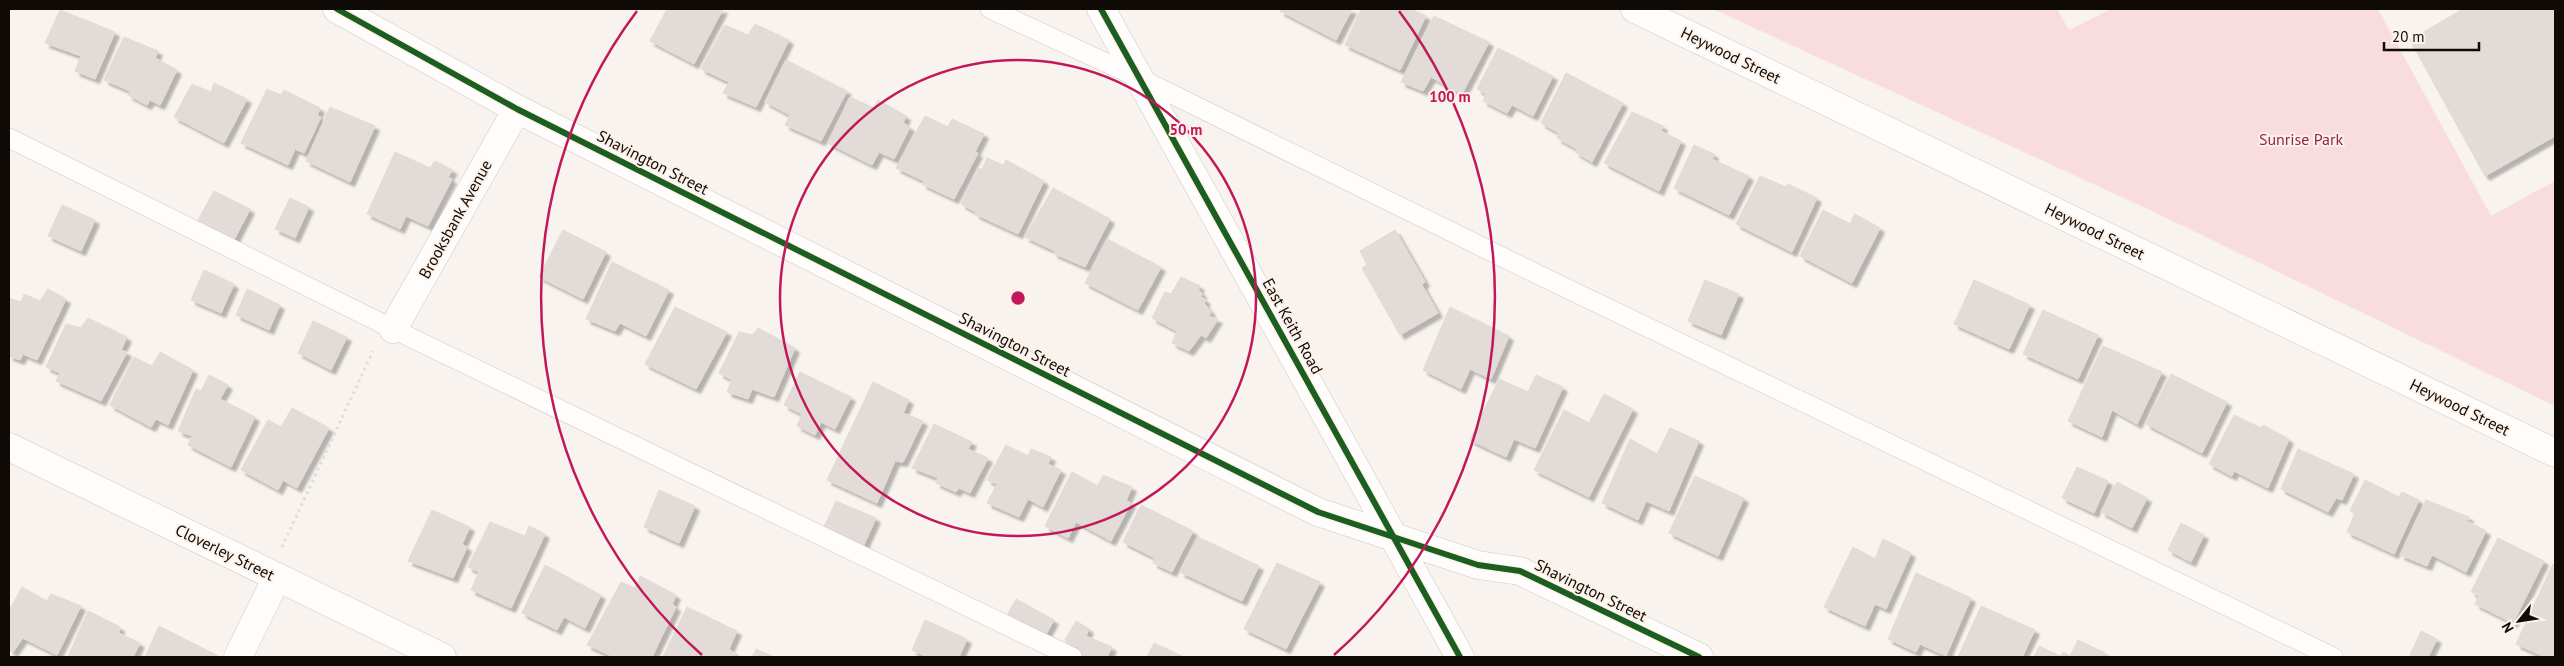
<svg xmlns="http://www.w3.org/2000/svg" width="2564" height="666" font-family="'PT Sans',sans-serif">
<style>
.green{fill:#f8dce0}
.building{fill:#e2dbd8;stroke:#e1dad6;filter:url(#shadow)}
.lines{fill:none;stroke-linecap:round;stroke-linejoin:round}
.service-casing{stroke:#cfc9c4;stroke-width:20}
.minor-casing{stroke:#cfc9c4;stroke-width:29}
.secondary-casing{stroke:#cfc9c4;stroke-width:29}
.path{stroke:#dedcda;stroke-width:3;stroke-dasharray:2.5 4;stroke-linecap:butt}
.service{stroke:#fefdfc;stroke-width:19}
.minor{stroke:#fefdfc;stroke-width:28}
.secondary{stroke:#fefdfc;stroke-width:28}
.cycleway-casing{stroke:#fdf2e9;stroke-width:9}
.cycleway{stroke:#1b5e20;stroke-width:6}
.ring{fill:none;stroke:#c2185b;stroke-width:2.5}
.labels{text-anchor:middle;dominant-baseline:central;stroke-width:4;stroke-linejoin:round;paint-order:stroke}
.street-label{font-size:16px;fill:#100a06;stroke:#fdf2e9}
.park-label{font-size:16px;fill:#911f4f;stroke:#fdf2e9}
.centre{fill:#c2185b;stroke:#fdf2e9;stroke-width:2.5}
.ring-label{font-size:15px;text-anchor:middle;font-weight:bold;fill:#c2185b;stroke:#fdf2e9;stroke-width:4;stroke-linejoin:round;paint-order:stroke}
</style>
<defs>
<filter id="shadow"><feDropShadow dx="4.5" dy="4.5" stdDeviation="1" flood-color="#0004"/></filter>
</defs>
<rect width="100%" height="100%" fill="#f8f3ee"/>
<!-- green -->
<path class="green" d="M1713 9H2057L2069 30 2111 9H2378L2491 216 2555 181V406L2154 212Z"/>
<!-- building -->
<g class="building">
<path d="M667 9H723L694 64 650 41Z"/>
<path d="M1281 9H1352L1336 40 1280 11Z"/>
<path d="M1361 9H1411L1426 16 1400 70 1345 45Z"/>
<path d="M2463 9H2555V136L2485 176 2410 40Z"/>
<path d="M60 10 115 32 95 79 75 71 81 56 45 43Z"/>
<path d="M1434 16 1489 42 1462 94 1431 77 1423 91 1401 82Z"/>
<path d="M755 24 789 40 756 107 723 93 729 82 701 69 725 25 748 35Z"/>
<path d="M124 37 158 51 155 58 177 70 160 105 150 100 147 105 128 95 130 91 104 80Z"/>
<path d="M1498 48 1553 76 1533 116 1512 105 1507 113 1483 101 1486 94 1477 89Z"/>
<path d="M786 60 847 91 821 141 785 125 790 115 765 102Z"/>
<path d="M1566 73 1623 103 1592 162 1575 152 1577 149 1557 138 1559 133 1541 123Z"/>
<path d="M214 83 247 99 224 143 174 117 192 84 211 92Z"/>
<path d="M267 89 281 95 284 90 320 108 317 116 321 117 304 153 295 149 288 165 241 143Z"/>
<path d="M850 97 874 108 878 100 906 116 903 123 910 127 894 159 879 152 872 165 828 143Z"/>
<path d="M330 107 375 126 350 182 306 161Z"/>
<path d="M1632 112 1663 126 1661 131 1681 141 1659 191 1604 163Z"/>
<path d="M925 116 948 127 952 119 984 134 975 152 978 153 954 199 922 184 924 181 896 168Z"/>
<path d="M1694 145 1714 154 1712 159 1749 176 1729 215 1674 188Z"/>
<path d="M395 152 430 168 435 161 453 170 448 177 452 179 428 226 406 216 400 229 367 214Z"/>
<path d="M987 158 1003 165 1006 160 1044 181 1018 234 975 214 976 212 961 204 979 168 982 169Z"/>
<path d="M1760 176 1786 187 1788 184 1817 198 1792 252 1736 224Z"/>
<path d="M1053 188 1110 219 1085 267 1053 253 1055 251 1025 237Z"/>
<path d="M214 191 250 209 233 242 196 224Z"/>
<path d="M290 198 309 207 295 238 275 229Z"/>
<path d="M62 205 95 220 81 251 48 236Z"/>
<path d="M1823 210 1850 224 1855 214 1880 228 1852 283 1800 256Z"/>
<path d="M563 230 606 252 583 299 539 277Z"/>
<path d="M1395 230 1425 282 1422 285 1438 313 1400 335 1362 268 1367 265 1360 251Z"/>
<path d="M1107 239 1161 267 1138 310 1085 283Z"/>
<path d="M612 262 669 290 646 336 620 323 615 331 586 319Z"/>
<path d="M204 270 234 284 221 313 191 300Z"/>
<path d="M1181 277 1200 286 1198 290 1202 293 1201 297 1206 300 1204 303 1211 312 1209 316 1218 319 1206 338 1201 335 1189 351 1172 343 1177 331 1152 318 1165 292 1171 294Z"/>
<path d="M1705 280 1739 294 1721 335 1688 321Z"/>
<path d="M1974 280 2030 305 2009 349 1954 324Z"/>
<path d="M48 289 66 299 37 360 23 354 20 360 9 356V298L21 302 24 294 40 301Z"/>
<path d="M247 289 280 305 269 330 236 315Z"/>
<path d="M675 307 727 332 696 389 645 364Z"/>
<path d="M1450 307 1509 336 1491 379 1470 369 1461 389 1423 370Z"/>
<path d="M2043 310 2098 335 2078 379 2023 354Z"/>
<path d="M88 318 127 337 121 350 127 352 101 401 56 381 60 373 46 367 66 324 81 328Z"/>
<path d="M313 321 347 337 331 370 298 353Z"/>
<path d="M758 328 795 348 774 397 752 389 748 399 727 392 732 380 719 373 739 332 753 335Z"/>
<path d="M2103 346 2162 372 2137 424 2112 410 2102 437 2068 421Z"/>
<path d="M160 352 193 370 168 425 156 419 151 427 110 405 134 357 152 366Z"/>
<path d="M800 372 851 397 835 429 821 422 815 435 797 426 802 414 784 405Z"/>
<path d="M2171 374 2227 402 2202 453 2146 424Z"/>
<path d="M209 375 228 385 220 399 255 417 231 467 188 445 192 436 178 431 196 389 201 391Z"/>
<path d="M1536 375 1563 387 1535 448 1514 439 1506 457 1470 440 1499 379 1528 392Z"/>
<path d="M873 382 909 400 903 413 923 421 903 462 895 461 877 503 827 480Z"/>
<path d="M1604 394 1633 409 1589 497 1534 470 1564 410 1589 423Z"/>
<path d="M292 408 329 428 297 488 283 480 278 490 241 470 268 420 281 427Z"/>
<path d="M2234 415 2261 428 2263 425 2289 439 2268 488 2234 471 2232 476 2209 464Z"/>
<path d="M934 424 972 442 968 449 988 458 970 493 959 488 956 492 936 483 938 478 912 468Z"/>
<path d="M1670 428 1699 441 1669 511 1646 501 1638 520 1602 503 1630 439 1657 454Z"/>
<path d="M1006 445 1028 456 1031 449 1051 457 1048 464 1061 470 1043 507 1028 499 1019 517 987 503 997 484 987 480Z"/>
<path d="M2298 449 2354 474 2342 500 2336 498 2328 512 2281 489Z"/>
<path d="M2077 467 2108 481 2094 513 2062 498Z"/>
<path d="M1072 472 1098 486 1103 475 1132 487 1126 501 1131 503 1111 541 1076 522 1068 538 1045 526Z"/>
<path d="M1695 476 1744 498 1718 556 1669 533Z"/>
<path d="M2365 480 2399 497 2402 492 2419 500 2394 554 2347 532 2355 513 2350 511Z"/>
<path d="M2117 482 2147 498 2132 528 2101 512Z"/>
<path d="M659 490 695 506 679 543 644 527Z"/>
<path d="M2426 500 2469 517 2467 521 2486 531 2466 572 2432 555 2427 566 2400 555Z"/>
<path d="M836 501 876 518 863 547 823 529Z"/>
<path d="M1141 505 1193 531 1172 572 1153 563 1155 558 1123 542Z"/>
<path d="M432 510 470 527 462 544 467 547 453 578 408 561Z"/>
<path d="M490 522 525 536 529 526 545 534 511 608 471 590 479 572 468 567Z"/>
<path d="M2181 523 2204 535 2191 562 2168 550Z"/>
<path d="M1198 537 1259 566 1242 601 1180 572Z"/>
<path d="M2498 538 2544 561 2513 623 2475 604 2479 596 2471 592Z"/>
<path d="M1883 539 1911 553 1886 609 1875 604 1865 626 1824 607 1853 547 1875 559Z"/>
<path d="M1277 563 1320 582 1286 649 1244 629Z"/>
<path d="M2553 564 2555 565V656L2545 657 2516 644Z"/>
<path d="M545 565 601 595 585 628 564 617 557 630 522 613Z"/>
<path d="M1916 573 1971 598 1946 656 1920 644 1916 652 1888 639Z"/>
<path d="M640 576 676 595 672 604 676 607 652 657H614L587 645 621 582 635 588Z"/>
<path d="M22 587 47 601 51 594 81 606 57 655 23 638 13 652 9 650V611Z"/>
<path d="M1016 599 1054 620 1044 638 1006 617Z"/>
<path d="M1981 606 2035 630 2022 657H1958Z"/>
<path d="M687 607 737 631 729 649 736 654 734 657H663Z"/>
<path d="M88 611 120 627 119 633 140 643 133 657H68Z"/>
<path d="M925 620 967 639 959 657H927L912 650Z"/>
<path d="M1076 621 1089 629 1086 636 1112 647 1107 657H1080L1073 654 1065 640Z"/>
<path d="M159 626 220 657H145Z"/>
<path d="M2421 631 2437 639 2428 657H2409Z"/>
<path d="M2078 640 2105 653 2103 657H2034L2039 646 2060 656 2063 652 2070 656Z"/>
<path d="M1154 643 1184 657H1147Z"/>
<path d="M756 649 774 657H752Z"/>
</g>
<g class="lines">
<defs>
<g id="service">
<path d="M990 9 1139 78 1541 276 2333 657"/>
<path d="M9 138 393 329 1072 657"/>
</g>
<g id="minor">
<path d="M337 9 517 109 1318 512 1478 565 1520 571 1699 657"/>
<path d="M1635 9 2555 453"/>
<path d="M393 329 517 109"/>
<path d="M9 447 442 657"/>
<path d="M238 657 277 577"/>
</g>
<path id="secondary" d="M1101 9 1460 657"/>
</defs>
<!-- service casing -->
<use href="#service" class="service-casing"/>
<!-- minor casing -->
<use href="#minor" class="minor-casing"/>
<!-- secondary casing -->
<use href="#secondary" class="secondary-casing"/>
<!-- path -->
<path class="path" d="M282 547 373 351"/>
<!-- service -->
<use href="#service" class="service"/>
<!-- minor -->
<use href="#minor" class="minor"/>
<!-- secondary -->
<use href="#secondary" class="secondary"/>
<defs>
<g id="cycleway">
<path d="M337 9 517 109 1318 512 1478 565 1520 571 1699 657"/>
<path d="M1101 9 1460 657"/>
</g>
</defs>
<!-- cycleway casing -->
<use href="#cycleway" class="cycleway-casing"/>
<!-- cycleway -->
<use href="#cycleway" class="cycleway"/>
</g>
<!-- distance rings -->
<g class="ring">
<circle cx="1018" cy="298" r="238"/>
<path d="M702 655A477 477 0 0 1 637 11M1399 11A477 477 0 0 1 1334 655"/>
</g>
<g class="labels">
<!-- street labels -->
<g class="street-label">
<text transform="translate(1731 55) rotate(26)">Heywood Street</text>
<text transform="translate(653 162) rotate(27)">Shavington Street</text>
<text transform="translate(455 219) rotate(-61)">Brooksbank Avenue</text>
<text transform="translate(2095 231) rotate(26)">Heywood Street</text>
<text transform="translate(1293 326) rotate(61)">East Keith Road</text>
<text transform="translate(1015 344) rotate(27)">Shavington Street</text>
<text transform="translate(2460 407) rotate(26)">Heywood Street</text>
<text transform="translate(225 552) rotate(26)">Cloverley Street</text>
<text transform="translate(1591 590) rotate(26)">Shavington Street</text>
</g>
<!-- park labels -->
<g class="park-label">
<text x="2301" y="139">Sunrise Park</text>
</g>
</g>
<circle cx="1018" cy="298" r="8" class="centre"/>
<g class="ring-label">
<text x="1450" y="102">100 m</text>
<text x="1186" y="135">50 m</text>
</g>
<!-- border -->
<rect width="2564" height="666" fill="none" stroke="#100a06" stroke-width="20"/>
<!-- north arrow -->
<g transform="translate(2519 621) rotate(240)" stroke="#fdf2e9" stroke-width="4" paint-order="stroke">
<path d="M0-4L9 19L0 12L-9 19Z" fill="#100a06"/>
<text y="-8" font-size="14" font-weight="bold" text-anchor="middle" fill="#100a06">N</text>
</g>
<!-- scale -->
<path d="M2384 42v8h95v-8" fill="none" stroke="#100a06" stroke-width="2.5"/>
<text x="2392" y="42" font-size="15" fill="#100a06" stroke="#fdf2e9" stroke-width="4" paint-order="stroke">20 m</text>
</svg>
